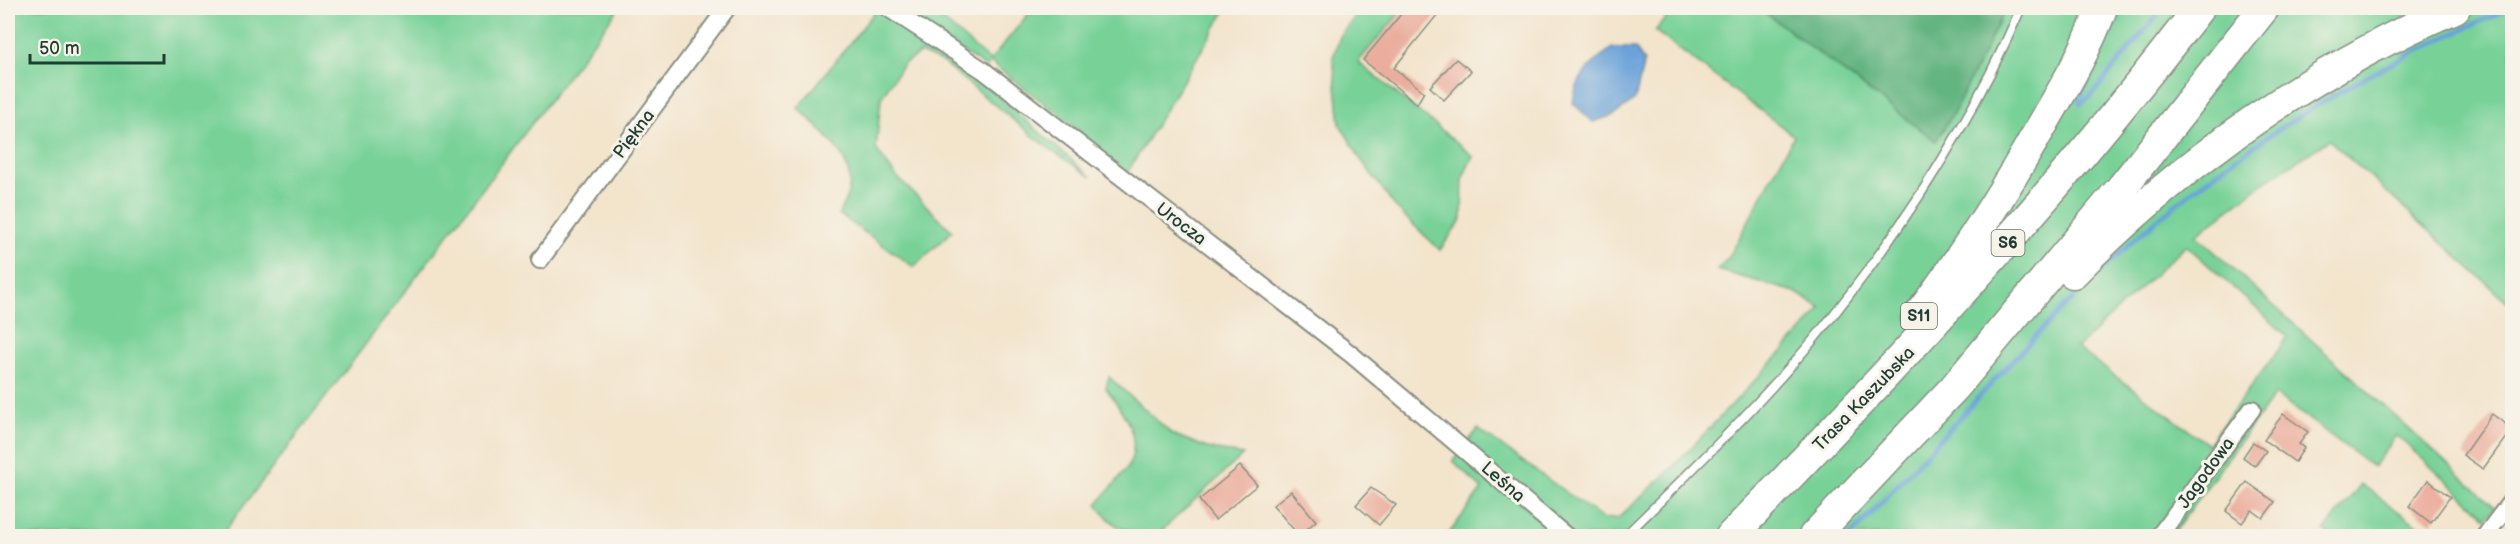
<svg xmlns="http://www.w3.org/2000/svg" width="2520" height="544" font-family="'Balsamiq Sans',sans-serif">
<style>
.green{fill:#78d298;stroke:#4c8866;stroke-width:1.5;fill-rule:evenodd}
.forest{fill:#62b480;stroke:#40785a;stroke-width:1.5}
.water{fill:#6ba2d9;stroke:#457086;stroke-width:1.5}
.lines{fill:none;stroke-linecap:round;stroke-linejoin:round}
.stream{stroke:#6ba2d9;stroke-width:5}
.building{fill:#ebad9d}
.lane-casing{stroke:#899080;stroke-width:11}
.street-casing{stroke:#899080;stroke-width:20}
.highway-casing{stroke:#899080;stroke-width:33}
.lane{stroke:#fff;stroke-width:8}
.street{stroke:#fff;stroke-width:16}
.highway{stroke:#fff;stroke-width:30}
.labels{text-anchor:middle;dominant-baseline:central;stroke-width:6;stroke-linejoin:round;paint-order:stroke}
.shield{fill:#f7f3e8;stroke:#60746a;stroke-width:1.5}
.shield-label{font-size:16px;font-weight:bold;fill:#1f3d34}
.street-label{font-size:18px;fill:#1f3d34;stroke:#f7f3e8}
</style>
<rect width="100%" height="100%" fill="#f7f3e8"/>
<filter id="ink" filterUnits="userSpaceOnUse"><feTurbulence type="fractalNoise" baseFrequency=".0167" numOctaves="2"/><feDisplacementMap in="SourceGraphic" scale="12" xChannelSelector="R" yChannelSelector="G"/><feConvolveMatrix kernelMatrix="1 2 1 2 8 2 1 2 1" color-interpolation-filters="sRGB"/></filter>
<filter id="wash" filterUnits="userSpaceOnUse"><feTurbulence type="fractalNoise" baseFrequency=".008" numOctaves="4" result="noise"/><feDisplacementMap in="SourceGraphic" scale="24" xChannelSelector="R" yChannelSelector="G"/><feGaussianBlur stdDeviation="1.35" result="paint"/><feColorMatrix in="noise" values="0 0 0 0 0 0 0 0 0 0 0 0 0 0 0 0 0 1.4 0 .05"/><feComposite in="paint" operator="in"/></filter>
<g filter="url(#wash)">
<rect width="100%" height="100%" fill="#f3e4cc"/>
<!-- green -->
<g class="green">
<path d="M8 8H619L221 536H8Z"/>
<path d="M896 8H944L938 16 990 61 1033 8H1227L1127 173 1061 116 990 62 987 68Z"/>
<path d="M1362 8H1404L1358 62 1473 156 1463 177 1462 219 1440 250 1397 209 1359 157 1340 124 1333 57 1341 34Z"/>
<path d="M1674 8H1759L1936 141 1955 110 2006 8H2512V306L2329 140 2263 183 2196 235 2495 507 2487 518 2396 435 2373 467 2275 394 2171 536H1447L1482 489 1453 461 1478 429 1603 519 1618 518 1665 475 1801 332 1821 308 1795 292 1717 270 1729 257 1794 136 1655 31ZM2186 245 2288 337 2208 444 2077 348Z"/>
<path d="M877 9 977 78 1091 177 1048 148 942 62 920 53 903 64 881 98 876 149 894 174 952 231 914 267 839 214C842 206 848 196 849 188 855 157 817 127 798 108Z"/>
<path d="M1109 377 1172 434 1207 448 1243 455 1156 536C1130 537 1112 527 1097 504 1106 493 1127 472 1131 460 1141 433 1119 407 1106 388Z"/>
<path d="M2361 484 2432 536H2332L2324 531Z"/>
</g>
<!-- forest -->
<path class="forest" d="M1759 8H2006L1955 110 1936 141Z"/>
<!-- water -->
<path class="water" d="M1612 48H1635L1644 61 1635 100 1614 115 1593 122 1573 103C1576 76 1592 63 1612 48Z"/>
<g class="lines">
<!-- stream -->
<g class="stream">
<path d="M2081 104 2091 96 2163 8"/>
<path d="M2081 104 2079 100 2121 8"/>
<path d="M1850 536C1940 442 2027 339 2122 251 2236 146 2370 66 2512 8"/>
</g>
</g>
<g id="blocks">
<!-- building -->
<g class="building">
<path d="M1406 8H1430L1438 14 1394 68 1424 92 1417 104 1363 60Z"/>
<path d="M1456 59 1471 71 1444 100 1430 87Z"/>
<path d="M2283 414 2308 432 2299 444 2304 448 2295 462 2264 440Z"/>
<path d="M2492 414 2512 429 2483 469 2463 455Z"/>
<path d="M2253 442 2266 451 2255 466 2243 457Z"/>
<path d="M1240 466 1257 485 1215 520 1199 500Z"/>
<path d="M2428 480 2450 497 2431 523 2409 506Z"/>
<path d="M2247 482 2275 502 2263 518 2252 510 2242 523 2226 511Z"/>
<path d="M1371 488 1396 505 1379 525 1356 505Z"/>
<path d="M1291 491 1316 521 1299 536 1273 505Z"/>
</g>
</g>
</g>
<g filter="url(#ink)">
<use href="#blocks" fill-opacity="0" stroke="#899080" stroke-width="1.5"/>
<g class="lines">
<defs>
<path id="lane" d="M1625 536C1689 473 1756 408 1814 339 1897 238 1969 128 2021 8"/>
<g id="street">
<path d="M888 8 983 70 1352 355 1566 536"/>
<path d="M540 260 727 8"/>
<path d="M2159 536 2252 409"/>
<path d="M2485 536 2512 500"/>
</g>
<g id="highway">
<path d="M2073 273C2180 163 2314 69 2455 8"/>
<path d="M1916 319C1961 260 2000 198 2037 134 2061 93 2086 52 2102 8"/>
<path d="M1731 536C1897 366 2055 197 2199 8"/>
<path d="M1814 536 1954 388 2123 186 2264 8"/>
</g>
</defs>
<!-- lane casing -->
<use href="#lane" class="lane-casing"/>
<!-- street casing -->
<use href="#street" class="street-casing"/>
<!-- highway casing -->
<use href="#highway" class="highway-casing"/>
<!-- lane -->
<use href="#lane" class="lane"/>
<!-- street -->
<use href="#street" class="street"/>
<!-- highway -->
<use href="#highway" class="highway"/>
</g>
</g>
<g class="labels">
<!-- shield labels -->
<g class="shield">
<rect x="1991.5" y="230" width="33" height="26" rx="4.5"/>
<rect x="1901" y="303" width="36" height="26" rx="4.5"/>
</g>
<g class="shield-label">
<text x="2008" y="243">S6</text>
<text x="1919" y="316">S11</text>
</g>
<!-- street labels -->
<g class="street-label">
<text transform="translate(634 134) rotate(-53)">Piękna</text>
<text transform="translate(1181 224) rotate(37)">Urocza</text>
<text transform="translate(1864 399) rotate(-46)">Trasa Kaszubska</text>
<text transform="translate(2206 473) rotate(-54)">Jagodowa</text>
<text transform="translate(1503 482) rotate(41)">Leśna</text>
</g>
</g>
<!-- margin -->
<rect width="2520" height="544" fill="none" stroke="#f7f3e8" stroke-width="30"/>
<!-- scale -->
<path d="M30 54v9h134v-9" fill="none" stroke="#1f3d34" stroke-width="3"/>
<text x="39" y="54" font-size="18" fill="#1f3d34" stroke="#f7f3e8" stroke-width="4.5" paint-order="stroke">50 m</text>
</svg>
